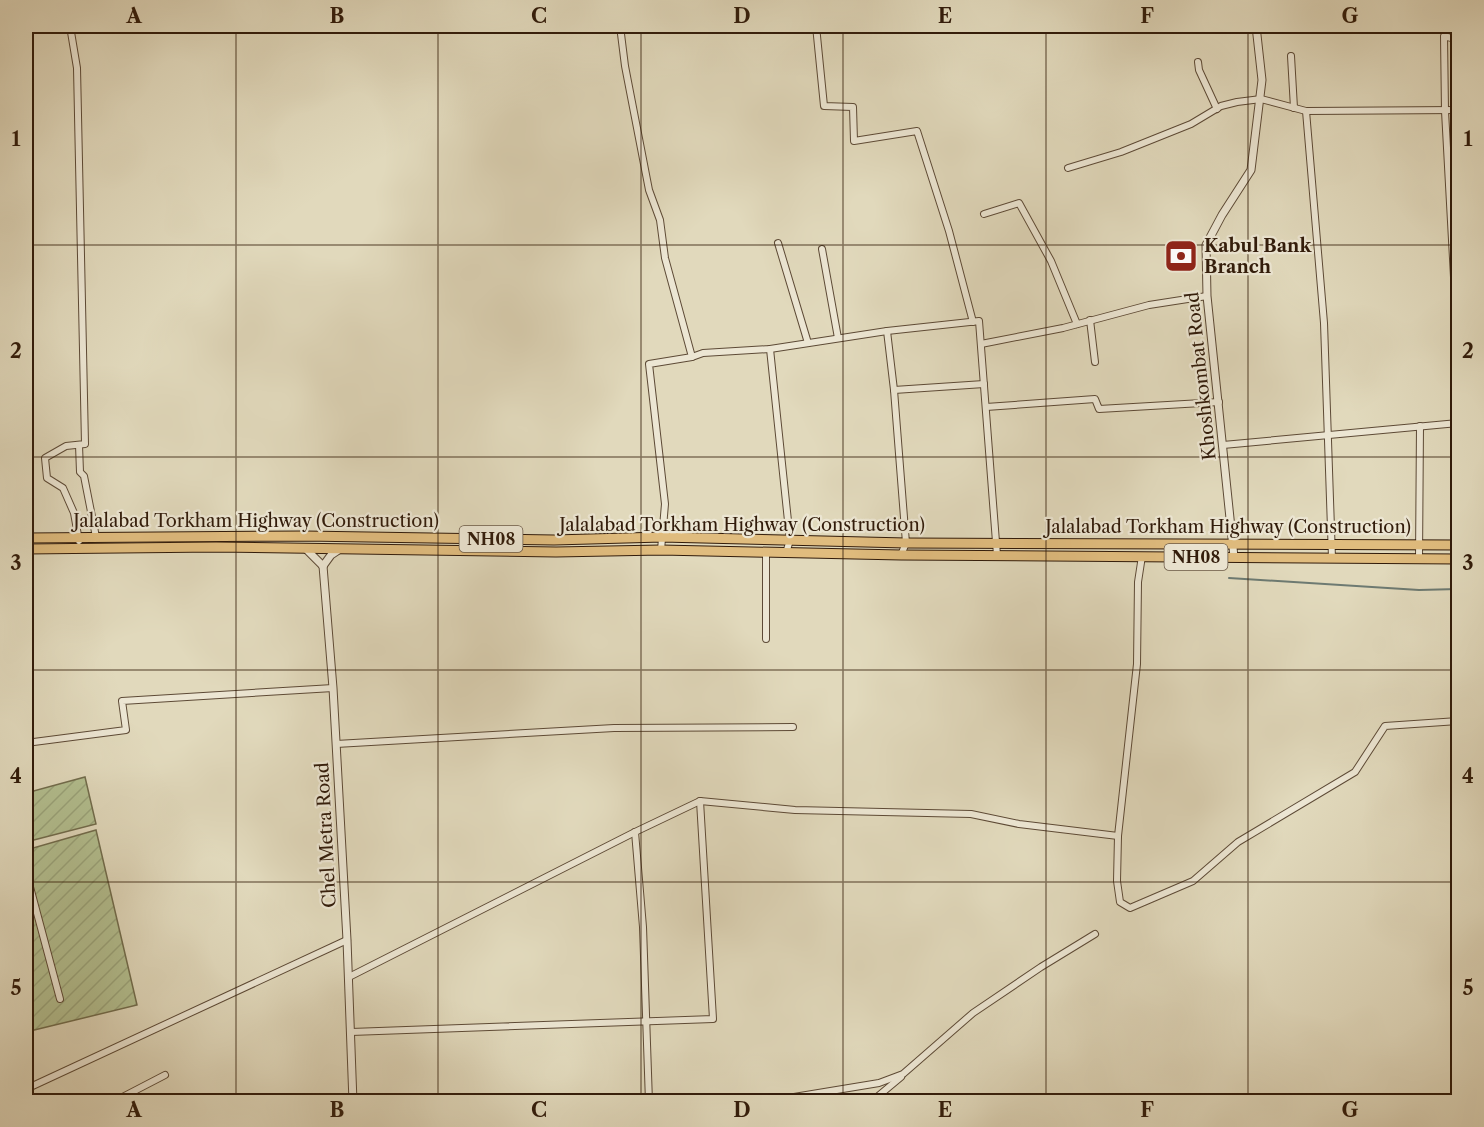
<svg xmlns="http://www.w3.org/2000/svg" width="1484" height="1127" font-family="'Libre Caslon Text',serif">
<style>
.garden{fill:url(#garden-furrows);stroke:#726d4d;stroke-width:1.5}
.lines{fill:none;stroke-linecap:round;stroke-linejoin:round}
.stream{stroke:#6d7a72;stroke-width:2}
.minor-casing{stroke:#5d4a36;stroke-width:8}
.tertiary-casing{stroke:#5d4a36;stroke-width:9}
.trunk-casing{stroke:#311b0a;stroke-width:11}
.minor{stroke:#ece6d3;stroke-width:6}
.tertiary{stroke:#ece6d3;stroke-width:7}
.trunk{stroke:#e0bc7e;stroke-width:9}
.grid{fill:none;stroke:#311b0a;stroke-width:1.5;stroke-opacity:0.55}
.labels{text-anchor:middle;dominant-baseline:central;stroke-width:4.5;stroke-linejoin:round;paint-order:stroke}
.shield{fill:#ece6d3;stroke:#695846;stroke-width:1.5}
.shield-label{font-size:16px;font-weight:bold;fill:#311b0a}
.poi-label{font-size:18px;font-weight:bold;fill:#311b0a;stroke:#ece6d3;text-anchor:start}
.street-label{font-size:18px;fill:#311b0a;stroke:#ece6d3}
.neatline{fill:none;stroke:#311b0a;stroke-width:2}
.grid-label{font-size:20px;text-anchor:middle;font-weight:bold;fill:#311b0a}
</style>
<defs>
<pattern id="garden-furrows" width="10" height="10" patternUnits="userSpaceOnUse" patternTransform="scale(1.5)"><rect width="10" height="10" fill="#b3bf90"/><path d="M-1 1l2-2M0 10L10 0M9 11l2-2" fill="none" stroke="#9aa47b"/></pattern>
</defs>
<rect width="100%" height="100%" fill="#e1d9bc"/>
<filter id="stains"><feTurbulence type="fractalNoise" baseFrequency=".00333" numOctaves="4"/><feColorMatrix values="0 0 0 0 .2 0 0 0 0 .09 0 0 0 0 .02 0 0 0 .5 -.17"/></filter>
<radialGradient id="worn" r=".72"><stop offset=".6" stop-color="#630" stop-opacity="0"/><stop offset="1" stop-color="#630" stop-opacity=".3"/></radialGradient>
<!-- garden -->
<g class="garden">
<path d="M85 777 96 824 26 842V793Z"/>
<path d="M96 830 137 1005 26 1032V850Z"/>
</g>
<g class="lines">
<!-- stream -->
<path class="stream" d="M1229 578 1419 590 1458 589"/>
<defs>
<g id="minor">
<path d="M70 26 77 68 85 444 66 446 45 458 47 478 63 488 74 513 79 541"/>
<path d="M620 26 625 66 649 190 660 220 665 258 692 357"/>
<path d="M816 26 824 106 853 107 854 141 917 131 949 231 973 322"/>
<path d="M1205 27 1238 26"/>
<path d="M1458 40 1444 36 1445 111 1458 351"/>
<path d="M1291 56 1294 108"/>
<path d="M1198 62 1199 70 1217 109"/>
<path d="M26 92H27"/>
<path d="M1306 111 1324 323 1332 558"/>
<path d="M1068 168 1121 152 1191 124 1221 106 1237 102 1261 99 1306 111 1458 110"/>
<path d="M984 214 1019 203 1051 261 1077 324"/>
<path d="M778 243 808 343"/>
<path d="M822 249 838 338"/>
<path d="M1090 320 1095 362"/>
<path d="M887 331 894 390 906 543 901 555"/>
<path d="M981 344 1063 328 1149 305 1207 296"/>
<path d="M770 349 790 540 786 553"/>
<path d="M894 390 984 384"/>
<path d="M986 407 1095 399 1099 409 1219 402"/>
<path d="M79 445 80 472 84 476 96 537"/>
<path d="M1223 445 1458 423"/>
<path d="M661 550 665 504 649 364 692 357 703 353 770 349 887 331 979 321 997 555"/>
<path d="M766 553V639"/>
<path d="M1142 556 1138 582 1137 664 1118 836 1117 881 1120 902 1130 908 1193 881 1238 842 1355 772 1385 726 1458 721"/>
<path d="M1419 559 1420 426"/>
<path d="M26 743 126 730 122 701 333 688"/>
<path d="M336 744 614 728 793 727"/>
<path d="M635 832 643 927 649 1102"/>
<path d="M26 872 60 999"/>
<path d="M349 977 635 832 700 801 795 810 971 814 1019 824 1118 836"/>
<path d="M351 1032 713 1019 700 801"/>
<path d="M26 1089 347 940"/>
<path d="M113 1102 165 1075"/>
<path d="M712 1102 788 1098 879 1083 903 1074 973 1013 1041 967 1095 934"/>
<path d="M871 1102 901 1077"/>
</g>
<g id="tertiary">
<path d="M305 548 323 566"/>
<path d="M1234 557 1207 296 1206 245 1222 215 1251 170 1262 80 1256 26"/>
<path d="M323 566 333 688 347 940 353 1102"/>
<path d="M323 566 331 555 340 549"/>
</g>
<g id="trunk">
<path d="M26 538 305 536 554 540 662 537 906 543 1458 545"/>
<path d="M26 549 216 547 556 552 661 550 901 555 1458 559"/>
</g>
</defs>
<!-- minor casing -->
<use href="#minor" class="minor-casing"/>
<!-- tertiary casing -->
<use href="#tertiary" class="tertiary-casing"/>
<!-- trunk casing -->
<use href="#trunk" class="trunk-casing"/>
<!-- minor -->
<use href="#minor" class="minor"/>
<!-- tertiary -->
<use href="#tertiary" class="tertiary"/>
<!-- trunk -->
<use href="#trunk" class="trunk"/>
</g>
<!-- grid -->
<path class="grid" d="M236 26V1102M438 26V1102M641 26V1102M843 26V1102M1046 26V1102M1248 26V1102M26 245H1458M26 457H1458M26 670H1458M26 882H1458"/>
<!-- icons -->
<defs>
<symbol id="bank-square" viewBox="-11 -11 22 22"><rect x="-9" y="-9" width="18" height="18" rx="4" fill="#8f2418" stroke="#ece6d3"/><path d="M-6-4H6V4H-6ZM0-2.3a2.3 2.3 0 1 0 0 4.6a2.3 2.3 0 1 0 0-4.6Z" fill="#fff"/></symbol>
</defs>
<g fill-rule="evenodd">
<use href="#bank-square" x="1162" y="237" width="38" height="38"/>
</g>
<g class="labels">
<!-- shield labels -->
<g class="shield">
<rect x="459.5" y="526" width="63" height="26" rx="4.5"/>
<rect x="1164.5" y="544" width="63" height="26" rx="4.5"/>
</g>
<g class="shield-label">
<text x="491" y="539">NH08</text>
<text x="1196" y="557">NH08</text>
</g>
<!-- poi labels -->
<g class="poi-label">
<text x="1204" y="246">Kabul Bank<tspan x="1204" dy="21">Branch</tspan></text>
</g>
<!-- street labels -->
<g class="street-label">
<text transform="translate(1201 376) rotate(-96)">Khoshkombat Road</text>
<text x="256" y="521">Jalalabad Torkham Highway (Construction)</text>
<text x="742" y="525">Jalalabad Torkham Highway (Construction)</text>
<text x="1228" y="527">Jalalabad Torkham Highway (Construction)</text>
<text transform="translate(326 835) rotate(-93)">Chel Metra Road</text>
</g>
</g>
<!-- margin -->
<rect width="1484" height="1127" fill="none" stroke="#e1d9bc" stroke-width="66"/>
<rect x="33" y="33" width="1418" height="1061" class="neatline"/>
<g class="grid-label">
<text x="134" y="23">A</text>
<text x="337" y="23">B</text>
<text x="539" y="23">C</text>
<text x="742" y="23">D</text>
<text x="945" y="23">E</text>
<text x="1147" y="23">F</text>
<text x="1350" y="23">G</text>
<text x="16" y="146">1</text>
<text x="1468" y="146">1</text>
<text x="16" y="358">2</text>
<text x="1468" y="358">2</text>
<text x="16" y="570">3</text>
<text x="1468" y="570">3</text>
<text x="16" y="783">4</text>
<text x="1468" y="783">4</text>
<text x="16" y="995">5</text>
<text x="1468" y="995">5</text>
<text x="134" y="1117">A</text>
<text x="337" y="1117">B</text>
<text x="539" y="1117">C</text>
<text x="742" y="1117">D</text>
<text x="945" y="1117">E</text>
<text x="1147" y="1117">F</text>
<text x="1350" y="1117">G</text>
</g>
<rect width="100%" height="100%" filter="url(#stains)"/>
<rect width="100%" height="100%" fill="url(#worn)"/>
</svg>
